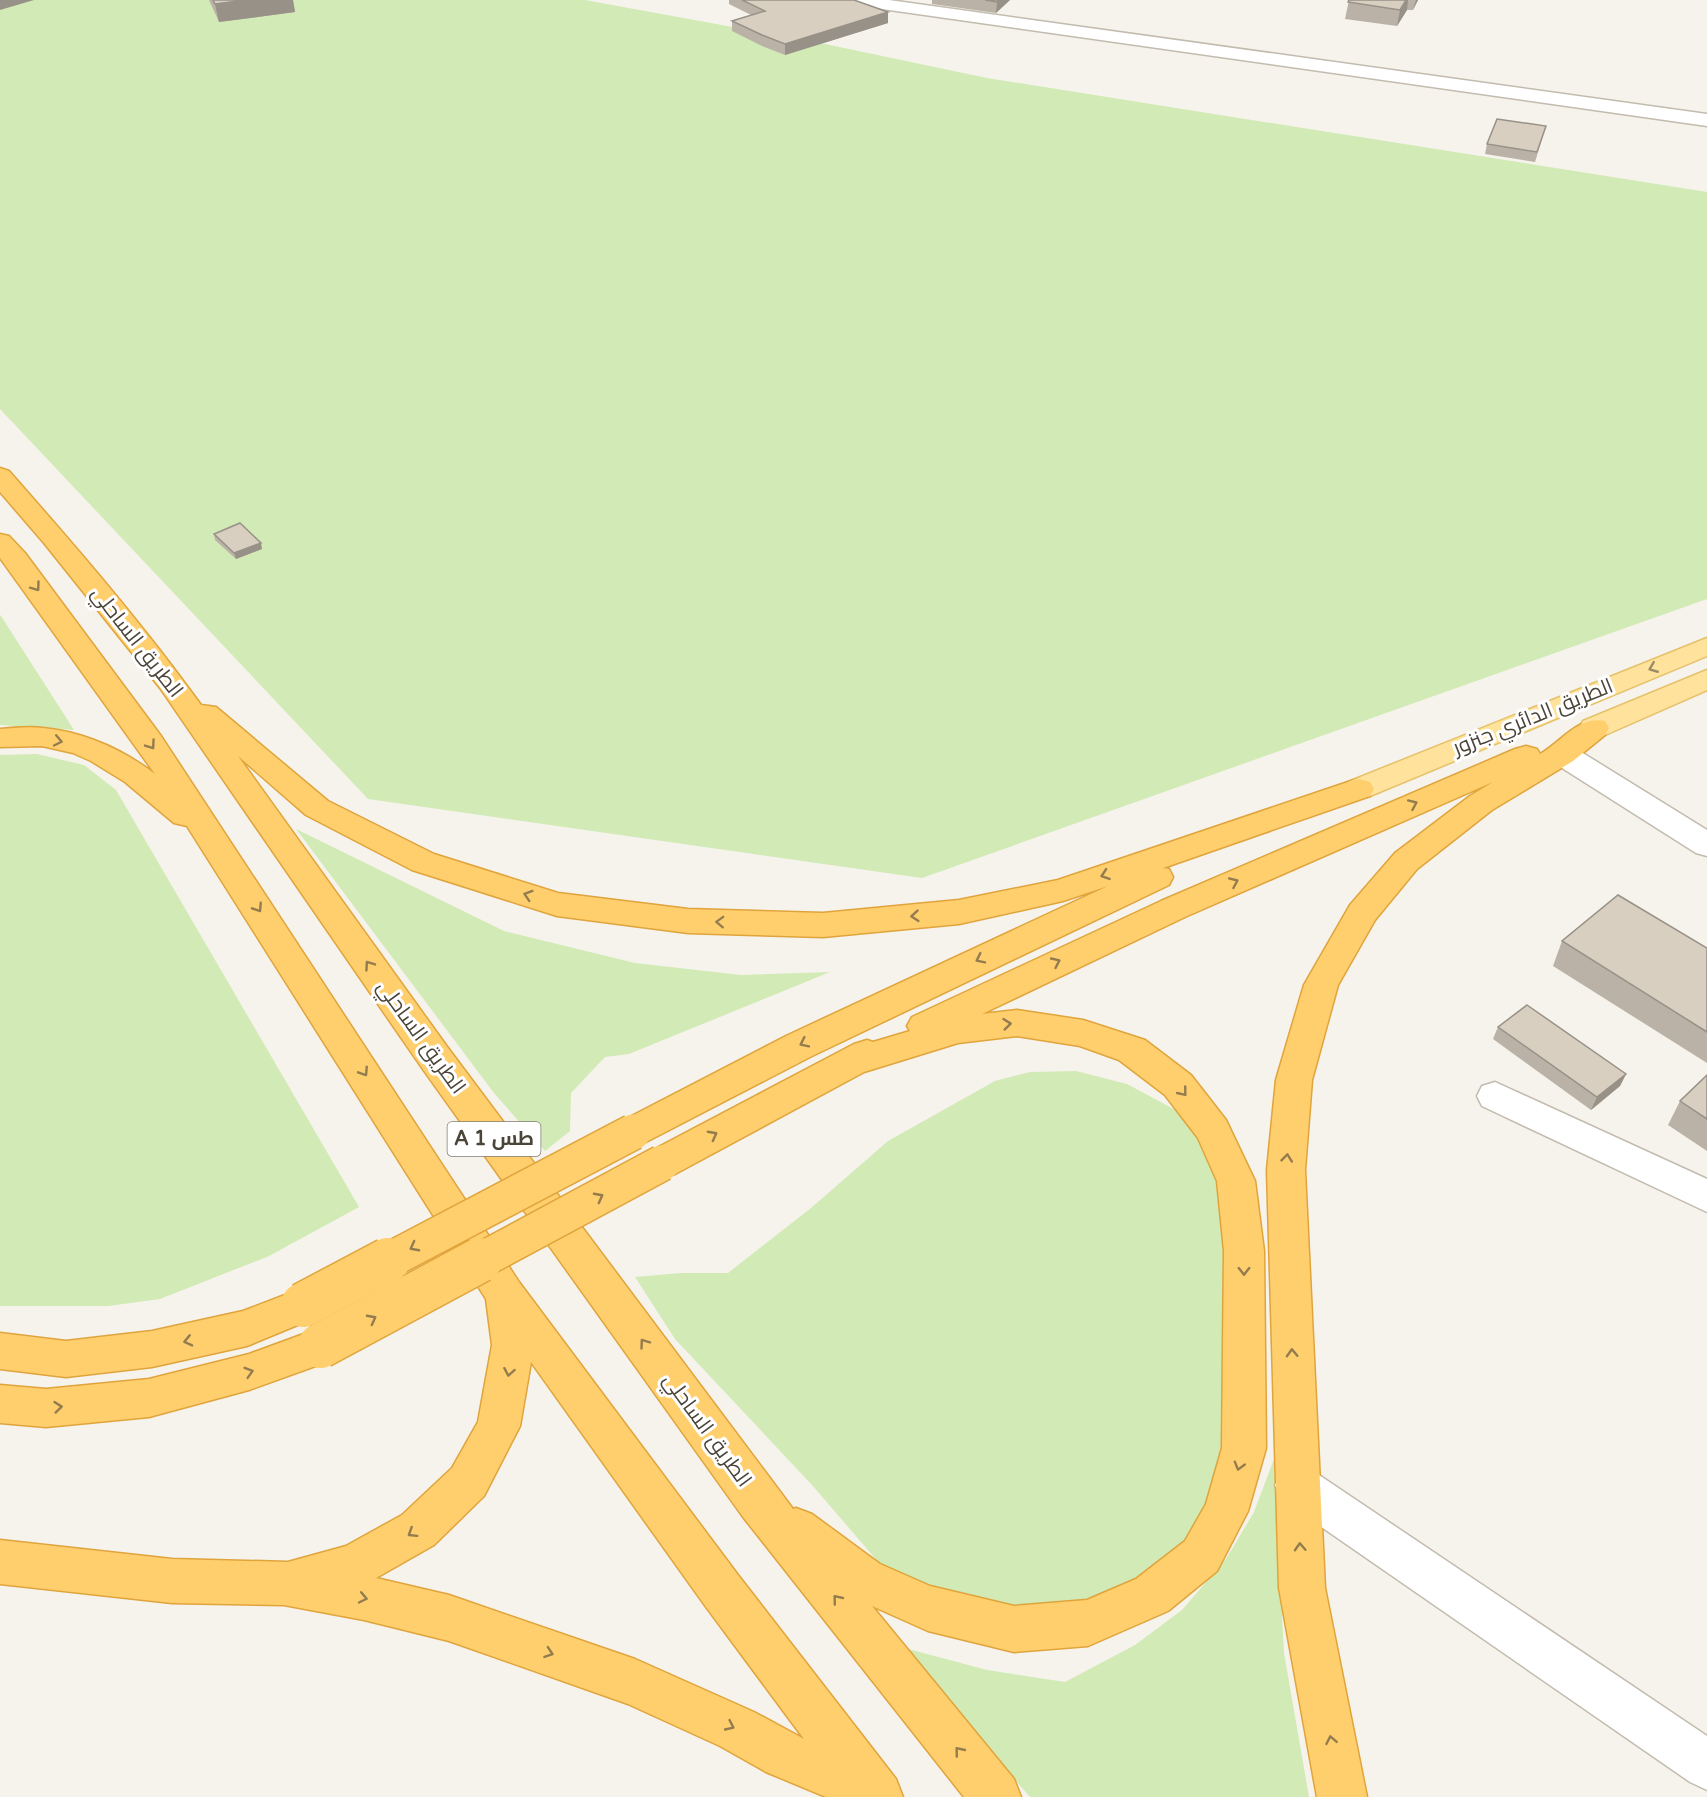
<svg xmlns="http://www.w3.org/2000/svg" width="1707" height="1797" font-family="'Varela Round',Cairo,sans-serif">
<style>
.green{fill:#d2eab5}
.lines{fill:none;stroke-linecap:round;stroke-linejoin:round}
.street-casing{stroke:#c2bbae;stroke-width:3}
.primary-casing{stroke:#e6c16a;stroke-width:3}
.highway-casing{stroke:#e0a43c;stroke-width:3}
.street{fill:#fff;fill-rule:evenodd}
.primary{fill:#ffe39c;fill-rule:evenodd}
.highway{fill:#ffcf6e;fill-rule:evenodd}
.highway-bridge-far1-casing{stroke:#e0a43c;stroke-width:38;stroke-linecap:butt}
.highway-bridge-casing{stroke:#e0a43c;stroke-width:47;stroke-linecap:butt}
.highway-bridge-far1{stroke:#ffcf6e;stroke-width:35}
.highway-bridge{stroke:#ffcf6e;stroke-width:44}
.wall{fill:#bab2a6}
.shaded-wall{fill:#979187}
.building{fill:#d8cfc1;stroke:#979187;stroke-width:1.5}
.oneway{stroke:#937c4e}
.oneway2{stroke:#9c8c66}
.labels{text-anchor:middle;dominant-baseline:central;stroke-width:6;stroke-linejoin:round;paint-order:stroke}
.shield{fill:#fff;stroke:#817c74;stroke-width:1.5}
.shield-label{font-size:20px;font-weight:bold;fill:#4b4439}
.street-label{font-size:21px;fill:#4b4439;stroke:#fff}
</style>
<rect width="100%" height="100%" fill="#f6f3ec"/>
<!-- green -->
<g class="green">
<path d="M0 0H585L825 44 987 78 1707 192V599L922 878 368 799 0 409Z"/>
<path d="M0 615 1 616 74 730 0 725Z"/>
<path d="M37 754 84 765 116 790 359 1207 269 1256 160 1299 108 1306H0V755Z"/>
<path d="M296 829 504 931 635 963 741 975 830 972 629 1054 605 1057 571 1093 570 1131 545 1151 494 1093Z"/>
<path d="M1076 1071 1127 1084 1213 1130 1244 1448 1189 1538 1115 1611 1011 1613 911 1600 812 1485 675 1339 635 1277 681 1273H728L811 1208 888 1141 995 1081 1030 1072Z"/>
<path d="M1274 1459 1284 1653 1309 1797H1030L897 1646 987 1670 1065 1682 1135 1645 1182 1610 1226 1559 1254 1512Z"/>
</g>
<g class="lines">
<defs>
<g id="street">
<path d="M846 0H889L1707 114V126L854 5Z"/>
<path d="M1562 744 1573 747 1707 830V856L1696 853 1551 761 1547 754 1551 747Z"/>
<path d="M1495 1082 1707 1179V1212L1482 1106 1477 1096 1482 1086Z"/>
<path d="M1297 1465 1313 1471 1707 1736V1790L1690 1782 1281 1499 1275 1485 1281 1471Z"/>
</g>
<g id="primary">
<path d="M1707 638V656L1370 796 1359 799 1348 796 1344 789 1348 782Z"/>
<path d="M1707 670V690L1605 735 1594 737 1583 735 1579 728 1583 721Z"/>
</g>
<g id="highway">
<path d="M0 468 9 471C75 546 142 623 201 705L216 707 328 801 434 854 558 893 688 909 823 913 959 900 1058 880 1348 782 1359 779 1370 782 1374 789 1370 796 1163 868 1169 869 1173 877 1169 885 812 1056 646 1142 633 1147 620 1142 614 1132 620 1122 786 1036 1108 886 1063 901 959 924 823 937 688 933 557 916 412 870 306 815 238 756 448 1048 793 1509 796 1508 812 1514 880 1564 930 1586 1014 1606 1087 1600 1136 1579 1185 1541 1206 1504 1222 1448 1224 1251 1217 1181 1198 1138 1165 1095 1119 1060 1080 1046 1017 1036 958 1043 864 1072 675 1174 662 1178 649 1174 643 1163 649 1152 854 1044 867 1040 873 1042 910 1031 907 1026 912 1017 1161 901 1515 749 1526 746 1537 749 1540 754C1561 742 1579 715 1605 721L1609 728 1605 735 1573 761 1492 810 1417 869 1375 920 1338 985 1312 1080 1305 1170 1325 1588 1367 1797H1317L1279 1588 1267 1170 1276 1080 1304 985 1350 905 1395 853 1470 796 1493 782 1185 917 982 1014 1017 1010 1083 1020 1145 1040 1191 1075 1226 1120 1255 1181 1264 1251 1266 1448 1248 1511 1217 1571 1168 1611 1088 1646 1014 1652 928 1631 872 1606 1014 1779 1021 1797H964L743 1517 422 1068 160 688 44 543 0 492Z"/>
<path d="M0 534 9 536 25 553 161 736 519 1282 738 1575 896 1779 903 1797H826L766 1772 720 1746 628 1704 449 1641 364 1620 284 1605 172 1603 0 1584V1540L172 1559 288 1562 346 1546 402 1515 452 1468 478 1422 492 1345 486 1299 187 826 174 823 125 782 91 761 73 753 42 746 0 747V729C14 728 29 726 43 728 84 732 122 749 155 774L0 558ZM531 1362 706 1607 804 1739 754 1712 635 1659 449 1595 376 1578 434 1545 484 1496 520 1426Z"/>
<path d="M303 1288 317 1293 323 1305 317 1317 247 1346 152 1367 66 1377 0 1369V1333L66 1341 152 1331 243 1311Z"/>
<path d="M320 1328 335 1333 341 1346 335 1359 249 1390 149 1417 46 1427 0 1423V1385L46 1389 149 1379 249 1354Z"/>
</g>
</defs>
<!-- street casing -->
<use href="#street" class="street-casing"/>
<!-- primary casing -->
<use href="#primary" class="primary-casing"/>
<!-- highway casing -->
<use href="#highway" class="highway-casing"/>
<!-- street -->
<use href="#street" class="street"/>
<!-- primary -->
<use href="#primary" class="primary"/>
<!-- highway -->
<use href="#highway" class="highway"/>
<defs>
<g id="highway-bridge-far1">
<path d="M386 1262 633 1132"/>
<path d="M478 1262 662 1163"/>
</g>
<g id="highway-bridge">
<path d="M303 1305 388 1260"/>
<path d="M320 1346 480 1260"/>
</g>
</defs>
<!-- highway-bridge-far1 casing -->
<use href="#highway-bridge-far1" class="highway-bridge-far1-casing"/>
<!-- highway-bridge casing -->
<use href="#highway-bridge" class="highway-bridge-casing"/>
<!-- highway-bridge-far1 -->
<use href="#highway-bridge-far1" class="highway-bridge-far1"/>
<!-- highway-bridge -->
<use href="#highway-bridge" class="highway-bridge"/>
</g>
<!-- wall -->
<g class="wall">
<path d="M209 0H293L295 12 219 22Z"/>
<path d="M729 0H854L888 12V23L785 55 762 46 732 31V21L751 15 729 4Z"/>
<path d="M932 0H1010L996 13 932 4Z"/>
<path d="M1349 0H1418L1413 10H1407L1397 26 1345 19Z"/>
<path d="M1543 136 1535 162 1485 154 1487 144Z"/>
<path d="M214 534 262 549 236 559 215 540Z"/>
<path d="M1562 941 1707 948V1063L1553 966Z"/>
<path d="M1498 1027 1626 1074 1620 1086 1591 1110 1493 1039Z"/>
<path d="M1707 1075V1151L1668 1125 1680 1101Z"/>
</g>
<!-- shaded-wall -->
<g class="shaded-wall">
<path d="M0 0H34L0 10Z"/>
<path d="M246 0H293L295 12 219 22 215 4Z"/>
<path d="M999 0H1010L996 13 997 2Z"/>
<path d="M1406 0H1408L1407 10 1397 26 1400 10Z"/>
<path d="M1416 0H1418L1413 10Z"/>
<path d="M888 12V23L785 55V44Z"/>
<path d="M261 543 262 549 236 559 234 553Z"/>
<path d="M1626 1074 1620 1086 1591 1110 1597 1097Z"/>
</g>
<!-- building -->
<g class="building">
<path d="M213 0H246L215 4Z"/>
<path d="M742 0H854L888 12 785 44 762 35 732 21 765 11Z"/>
<path d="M985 0H999L997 2Z"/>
<path d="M1349 0H1406L1400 10 1348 2Z"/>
<path d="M1497 119 1546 126 1537 152 1487 144Z"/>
<path d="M240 523 261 543 234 553 214 534Z"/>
<path d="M1618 895 1707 948V1032L1562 941Z"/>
<path d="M1527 1005 1626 1074 1597 1097 1498 1027Z"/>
<path d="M1707 1075V1119L1680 1101Z"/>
</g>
<!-- one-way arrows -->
<defs><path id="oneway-chevron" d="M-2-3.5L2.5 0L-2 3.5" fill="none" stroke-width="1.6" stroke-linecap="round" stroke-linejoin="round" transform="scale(1.5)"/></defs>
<g class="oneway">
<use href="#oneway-chevron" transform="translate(36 587) rotate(54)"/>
<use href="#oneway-chevron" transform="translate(58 741) rotate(12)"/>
<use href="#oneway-chevron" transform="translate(151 745) rotate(55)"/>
<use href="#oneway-chevron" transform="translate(1413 804) rotate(-24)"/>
<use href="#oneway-chevron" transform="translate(1105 875) rotate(161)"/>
<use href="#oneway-chevron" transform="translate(1234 882) rotate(-24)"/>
<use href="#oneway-chevron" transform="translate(528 895) rotate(-162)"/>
<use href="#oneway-chevron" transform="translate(258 908) rotate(57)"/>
<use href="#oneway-chevron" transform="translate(915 916) rotate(175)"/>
<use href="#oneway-chevron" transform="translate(720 922) rotate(-178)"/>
<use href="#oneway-chevron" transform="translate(980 959) rotate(154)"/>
<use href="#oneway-chevron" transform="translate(1056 962) rotate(-25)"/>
<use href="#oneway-chevron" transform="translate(369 965) rotate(-125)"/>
<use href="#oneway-chevron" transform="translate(1007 1024) rotate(-6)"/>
<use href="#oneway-chevron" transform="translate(804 1043) rotate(154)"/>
<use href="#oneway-chevron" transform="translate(364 1072) rotate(57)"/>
<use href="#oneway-chevron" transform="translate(1183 1092) rotate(51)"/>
<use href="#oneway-chevron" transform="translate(713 1135) rotate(-28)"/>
<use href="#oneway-chevron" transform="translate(1287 1158) rotate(-84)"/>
<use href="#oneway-chevron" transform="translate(599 1197) rotate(-28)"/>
<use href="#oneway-chevron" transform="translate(414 1247) rotate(152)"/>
<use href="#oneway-chevron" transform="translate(1244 1271) rotate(90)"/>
<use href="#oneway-chevron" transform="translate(372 1319) rotate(-28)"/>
<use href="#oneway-chevron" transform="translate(188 1341) rotate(167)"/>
<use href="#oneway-chevron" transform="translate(644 1343) rotate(-126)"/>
<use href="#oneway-chevron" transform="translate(1292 1353) rotate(-92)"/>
<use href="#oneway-chevron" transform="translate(249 1372) rotate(-17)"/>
<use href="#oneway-chevron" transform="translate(509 1372) rotate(100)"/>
<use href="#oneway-chevron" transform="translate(58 1407) rotate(-6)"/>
<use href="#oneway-chevron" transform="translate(1239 1466) rotate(106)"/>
<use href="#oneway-chevron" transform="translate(412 1533) rotate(148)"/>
<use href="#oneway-chevron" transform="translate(1300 1547) rotate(-93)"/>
<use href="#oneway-chevron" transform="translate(363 1598) rotate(12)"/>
<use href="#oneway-chevron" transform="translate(837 1599) rotate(-129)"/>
<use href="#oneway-chevron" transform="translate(549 1653) rotate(19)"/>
<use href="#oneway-chevron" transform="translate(730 1726) rotate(25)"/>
<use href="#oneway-chevron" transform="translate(1331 1740) rotate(-101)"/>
<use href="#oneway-chevron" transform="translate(959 1751) rotate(-129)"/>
</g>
<use class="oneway2" href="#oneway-chevron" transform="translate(1653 668) rotate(158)"/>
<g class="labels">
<!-- shield labels -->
<rect class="shield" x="447.5" y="1122" width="93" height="34" rx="4.5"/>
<g class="shield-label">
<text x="494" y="1139">A 1 طس</text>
</g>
<!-- street labels -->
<g class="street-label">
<text transform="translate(137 642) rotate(52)">الطريق الساحلي</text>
<text transform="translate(1533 717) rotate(-22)">الطريق الدائري جنزور</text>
<text transform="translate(421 1037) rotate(54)">الطريق الساحلي</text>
<text transform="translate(707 1430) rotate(54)">الطريق الساحلي</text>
</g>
</g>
</svg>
